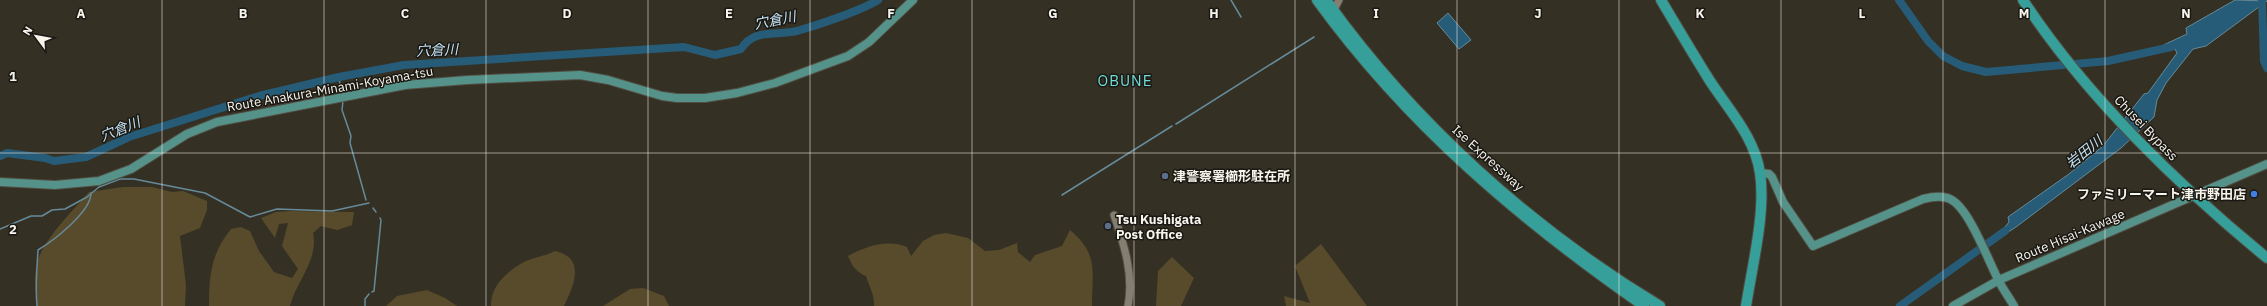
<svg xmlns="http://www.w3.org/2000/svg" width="2267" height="306" font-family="'IBM Plex Sans','Noto Sans JP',sans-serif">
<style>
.green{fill:#574b2b}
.water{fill:#265c77;stroke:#658a9a}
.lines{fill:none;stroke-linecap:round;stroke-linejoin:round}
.stream{stroke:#658a9a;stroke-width:1.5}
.river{stroke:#265c77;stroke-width:8}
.minor-casing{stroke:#514d42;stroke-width:9}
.major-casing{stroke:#514d42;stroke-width:10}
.highway-casing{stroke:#514d42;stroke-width:12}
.minor{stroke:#847e70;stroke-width:7}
.major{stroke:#559289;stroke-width:8}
.highway{stroke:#369f99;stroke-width:10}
.grid{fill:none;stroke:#f7f4ec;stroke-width:1;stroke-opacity:0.55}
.service-dot{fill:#5c6f8a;stroke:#1a1813;stroke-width:1.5}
.shop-dot{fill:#3f7fe0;stroke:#1a1813;stroke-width:1.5}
.labels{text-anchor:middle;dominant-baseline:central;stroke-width:3;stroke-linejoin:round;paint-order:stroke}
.street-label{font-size:13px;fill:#f7f4ec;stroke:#1a1813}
.poi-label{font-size:13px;font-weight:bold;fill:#f7f4ec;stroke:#1a1813;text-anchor:start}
.water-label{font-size:14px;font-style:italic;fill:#c4e2f4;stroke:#1a1813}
.quarter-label{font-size:15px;letter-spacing:1px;fill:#71ddd9;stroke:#1a1813}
.grid-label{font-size:13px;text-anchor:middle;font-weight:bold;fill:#f7f4ec;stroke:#1a1813;stroke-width:3;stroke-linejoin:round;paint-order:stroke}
</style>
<rect width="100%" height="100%" fill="#353024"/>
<!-- green -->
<g class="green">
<path d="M123 187H152L172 192 183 191 207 201V210L200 228 180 236 186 285 185 306H37C36 294 34 280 36 268 39 243 73 211 89 192Z"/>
<path d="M291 211 354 212 352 225 337 230 321 226 313 233C319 259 296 282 290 306H209C209 276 211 253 231 229L241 227 250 231 259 251 274 272 292 278 298 269 282 246 288 223 279 224 275 238 261 218 276 212Z"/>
<path d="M1070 230C1099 254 1092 272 1092 306H874C875 296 869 286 866 276 856 272 852 266 848 256 866 246 888 239 907 247L911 256 923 241 934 235 946 233 968 238 985 251 999 250 1017 243 1018 252 1030 262 1035 255 1062 246Z"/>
<path d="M1321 244 1367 306H1286L1284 296 1310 303 1295 266Z"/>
<path d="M555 251C587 258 573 287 564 306H491C490 286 508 270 526 261 535 257 546 256 555 251Z"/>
<path d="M1172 257 1194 278 1181 306H1156L1158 271Z"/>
<path d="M643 288 664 296 669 306H603L630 289Z"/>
<path d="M427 290 445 298 457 306H386L397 296Z"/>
</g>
<!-- water -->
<g class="water">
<path d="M2235 0 2267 1 2206 46 2193 49 2166 83 2157 100 2154 117 2121 148 2016 227 1993 242 2009 222 2008 217 2069 174 2103 146 2144 94 2148 93 2177 53 2175 49H2155L2187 34 2186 28Z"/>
<path d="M1448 13 1471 40 1459 49 1437 23Z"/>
</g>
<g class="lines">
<!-- stream -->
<g class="stream">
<path d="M1231 0 1241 17"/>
<path d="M339 77 341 93"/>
<path d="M343 101 342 110 351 136 350 143 366 200"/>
<path d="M1176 124 1314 37"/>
<path d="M1062 195 1172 126"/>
<path d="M373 208 376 212"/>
<path d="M0 229 31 216H42L52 210 65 209 87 197 99 187 120 179H134L205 193 250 217 277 209 332 211 369 203"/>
<path d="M372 292 374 291 381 220 380 218"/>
<path d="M37 306C35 287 37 269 38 250 53 241 91 212 91 193"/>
<path d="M365 306V299L369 294"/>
</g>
<!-- river -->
<g class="river">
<path d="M1899 0 1928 41 1943 56 1962 66 1986 72 2108 61 2171 47"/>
<path d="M2262 1 2264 61 2267 68"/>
<path d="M0 156 7 153 45 158 54 161 86 157 129 137 259 96 339 77 404 65 684 47 715 55 741 49C754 28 776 36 797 31 818 25 860 11 878 0"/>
<path d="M1900 306 2005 231"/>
</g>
<defs>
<g id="minor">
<path d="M1336 6 1339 0"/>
<path d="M1114 215C1124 245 1134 274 1128 306"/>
</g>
<g id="major">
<path d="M1760 173 1769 174 1772 177 1783 202 1813 246 1923 199C1931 197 1942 195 1950 199 1970 208 1990 266 2001 285 2005 292 2010 299 2014 306"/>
<path d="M0 182 55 185 99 181 131 169 187 134 217 122 405 85 467 80 580 75 608 80 662 96 677 98H705L737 93 775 83 848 56 869 42 913 0"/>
<path d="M1953 306 1999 280 2267 164"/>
</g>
<g id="highway">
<path d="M1317 0C1407 124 1519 219 1644 306"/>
<path d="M1326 0C1413 122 1532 229 1660 306"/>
<path d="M1661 0C1677 27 1693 54 1710 81 1729 110 1755 138 1760 173 1766 212 1752 267 1746 306"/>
<path d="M2023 0C2085 95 2179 186 2267 258"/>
</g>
</defs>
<!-- minor casing -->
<use href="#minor" class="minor-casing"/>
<!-- major casing -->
<use href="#major" class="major-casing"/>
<!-- highway casing -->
<use href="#highway" class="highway-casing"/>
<!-- minor -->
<use href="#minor" class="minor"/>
<!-- major -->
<use href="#major" class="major"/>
<!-- highway -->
<use href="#highway" class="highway"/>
</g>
<!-- grid -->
<path class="grid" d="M162 0V306M324 0V306M486 0V306M648 0V306M810 0V306M972 0V306M1134 0V306M1295 0V306M1457 0V306M1619 0V306M1781 0V306M1943 0V306M2105 0V306M0 153H2267"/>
<!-- markers -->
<g class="service-dot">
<circle cx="1165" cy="176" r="4"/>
<circle cx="1108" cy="226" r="4"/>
</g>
<circle class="shop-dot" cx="2254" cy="194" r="4"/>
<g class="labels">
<!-- street labels -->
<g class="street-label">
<text transform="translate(330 89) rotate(-10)">Route Anakura-Minami-Koyama-tsu</text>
<text transform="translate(2146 128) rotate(46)">Chusei Bypass</text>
<text transform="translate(1488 158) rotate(42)">Ise Expressway</text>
<text transform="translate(2070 236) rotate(-23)">Route Hisai-Kawage</text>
</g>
<!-- poi labels -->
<g class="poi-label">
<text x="1173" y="176">津警察署櫛形駐在所</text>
<text x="2246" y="194" text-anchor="end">ファミリーマート津市野田店</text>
<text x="1116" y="219">Tsu Kushigata<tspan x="1116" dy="15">Post Office</tspan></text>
</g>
<!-- water labels -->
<g class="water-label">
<text transform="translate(775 20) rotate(-11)">穴倉川</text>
<text transform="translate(437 50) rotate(-3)">穴倉川</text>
<text transform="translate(120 129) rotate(-22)">穴倉川</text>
<text transform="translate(2084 152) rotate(-39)">岩田川</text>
</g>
<!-- quarter labels -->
<g class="quarter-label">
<text x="1125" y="80">OBUNE</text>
</g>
</g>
<g class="grid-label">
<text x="81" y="18">A</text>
<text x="243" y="18">B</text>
<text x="405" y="18">C</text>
<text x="567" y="18">D</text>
<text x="729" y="18">E</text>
<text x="891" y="18">F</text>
<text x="1053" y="18">G</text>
<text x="1214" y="18">H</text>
<text x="1376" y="18">I</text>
<text x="1538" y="18">J</text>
<text x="1700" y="18">K</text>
<text x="1862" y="18">L</text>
<text x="2024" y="18">M</text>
<text x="2186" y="18">N</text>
<text x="13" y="81">1</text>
<text x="13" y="234">2</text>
</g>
<!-- north arrow -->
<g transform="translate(36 36) rotate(302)" stroke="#1a1813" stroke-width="3" paint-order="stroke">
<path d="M0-3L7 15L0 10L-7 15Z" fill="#f7f4ec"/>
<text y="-6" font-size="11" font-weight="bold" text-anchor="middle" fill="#f7f4ec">N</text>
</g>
</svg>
